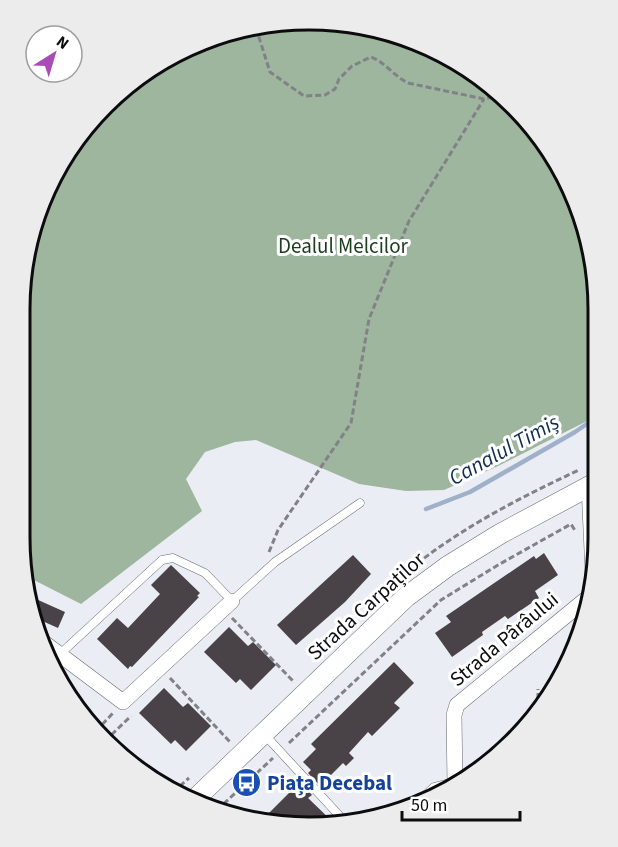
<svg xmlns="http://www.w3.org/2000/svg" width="618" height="847" font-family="'Source Sans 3',sans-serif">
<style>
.forest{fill:#9eb59e}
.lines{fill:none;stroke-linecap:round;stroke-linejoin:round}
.stream{stroke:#9fb1c9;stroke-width:4.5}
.building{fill:#494247}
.lane-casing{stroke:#66676f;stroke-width:9}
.street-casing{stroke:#66676f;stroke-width:16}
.secondary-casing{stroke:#66676f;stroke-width:21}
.path{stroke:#818288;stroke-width:3;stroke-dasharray:6 3;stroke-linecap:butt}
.lane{stroke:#fff;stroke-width:8}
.street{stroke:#fff;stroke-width:15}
.secondary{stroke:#fff;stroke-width:20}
.labels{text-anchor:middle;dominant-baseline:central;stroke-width:6;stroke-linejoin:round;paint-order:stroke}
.park-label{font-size:21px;fill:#1b3e1d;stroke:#fff}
.street-label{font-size:21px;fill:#0c0c0f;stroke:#fff}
.transit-label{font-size:21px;font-weight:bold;fill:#164399;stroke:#fff;text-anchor:start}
.water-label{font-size:22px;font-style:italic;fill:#102d4e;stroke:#fff}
.rim{fill:none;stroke:#0c0c0f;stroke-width:3}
</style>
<rect width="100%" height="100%" fill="#ebedf5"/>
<!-- forest -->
<path class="forest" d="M346 22 453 58 538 133 576 198 596 271 597 416 498 466 444 490 406 491 359 484 256 440 235 442 205 452 186 479 202 511 81 604 24 575 20 538 29 234 68 148 132 80 234 29Z"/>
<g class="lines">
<!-- stream -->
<path class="stream" d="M426 509 470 492 575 432 597 417"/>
</g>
<!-- building -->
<g class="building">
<path d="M544 553 558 575 535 591 539 598 508 619 505 616 482 632 483 635 452 657 435 633 451 622 446 616 534 556 536 559Z"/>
<path d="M353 555 371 574 345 602 296 645 277 625Z"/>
<path d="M171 565 200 593 197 596 199 597 132 667 130 666 128 669 97 639 117 618 128 628 160 594 151 585Z"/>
<path d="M27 595 65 612 58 628 31 616Z"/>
<path d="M229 627 248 646 253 642 276 665 251 690 240 679 236 683 204 652Z"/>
<path d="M394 662 414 683 394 703 400 708 372 736 368 732 349 753 354 758 346 766 343 763 320 786 308 773 311 770 303 762 316 749 311 744Z"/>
<path d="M164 688 183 707 188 703 211 726 186 751 175 740 171 744 139 713Z"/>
<path d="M300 782 312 795 308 798 336 825 260 822Z"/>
</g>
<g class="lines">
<defs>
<g id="lane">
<path d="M60 654 162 560 173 558 205 573 232 601 275 562 360 503"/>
<path d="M264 734 348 825"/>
<path d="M413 807 434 787 457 781"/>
</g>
<g id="street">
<path d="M589 486 593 572"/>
<path d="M43 642 123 702 232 601"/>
<path d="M455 785 454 715 457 705 585 600"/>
</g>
<path id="secondary" d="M192 802 406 597 448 566 500 534 597 482"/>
</defs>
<!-- lane casing -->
<use href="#lane" class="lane-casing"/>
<!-- street casing -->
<use href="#street" class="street-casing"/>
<!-- secondary casing -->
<use href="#secondary" class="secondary-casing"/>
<!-- path -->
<g class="path">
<path d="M256 28 270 72 304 96 325 95 335 89 339 79 352 66 371 57C386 63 394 76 408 83L484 99 497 96"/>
<path d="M269 552 278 530 351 423 369 319 409 221 484 99"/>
<path d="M403 575C455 531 517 499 579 470"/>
<path d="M232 618 294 682"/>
<path d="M170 678 230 742"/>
<path d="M538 708V689"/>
<path d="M96 731 114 712"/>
<path d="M105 741 131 716"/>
<path d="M289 743 441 600 498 565 571 524 576 532"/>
<path d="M476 773 477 768H485"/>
<path d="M173 792 189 778"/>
<path d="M217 810 273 758"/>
</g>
<!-- lane -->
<use href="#lane" class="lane"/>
<!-- street -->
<use href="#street" class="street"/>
<!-- secondary -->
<use href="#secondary" class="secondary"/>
</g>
<!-- icons -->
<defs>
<symbol id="bus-disc" viewBox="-11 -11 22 22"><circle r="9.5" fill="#1a4fb4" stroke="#fff"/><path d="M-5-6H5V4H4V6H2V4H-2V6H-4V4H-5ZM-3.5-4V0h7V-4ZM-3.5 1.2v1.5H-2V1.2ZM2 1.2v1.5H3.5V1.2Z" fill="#fff"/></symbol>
</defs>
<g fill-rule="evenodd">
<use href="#bus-disc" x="230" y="766" width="33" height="33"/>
</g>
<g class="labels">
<!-- park labels -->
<g class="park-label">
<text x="343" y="246">Dealul Melcilor</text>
</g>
<!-- street labels -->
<g class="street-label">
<text transform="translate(366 606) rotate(-42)">Strada Carpaților</text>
<text transform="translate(504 639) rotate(-40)">Strada Pârâului</text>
</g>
<!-- transit labels -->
<g class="transit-label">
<text x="267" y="783">Piața Decebal</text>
</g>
<!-- water labels -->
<g class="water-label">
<text transform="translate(504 450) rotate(-29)">Canalul Timiș</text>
</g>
</g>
<!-- crop -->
<path d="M0 0H618V847H0ZM309 30H309A279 279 0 0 1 588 309V538A279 279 0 0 1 309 817H309A279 279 0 0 1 30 538V309A279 279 0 0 1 309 30Z" fill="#ececec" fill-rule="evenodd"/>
<path class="rim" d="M309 30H309A279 279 0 0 1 588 309V538A279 279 0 0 1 309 817H309A279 279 0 0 1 30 538V309A279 279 0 0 1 309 30Z"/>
<!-- north arrow -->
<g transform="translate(54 54) rotate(37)"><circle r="28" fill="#ffffff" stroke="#9e9e9f" stroke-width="1.5"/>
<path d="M0-4.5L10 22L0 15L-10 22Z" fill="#aa4cb5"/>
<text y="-9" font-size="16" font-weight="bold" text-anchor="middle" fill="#0c0c0f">N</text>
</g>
<!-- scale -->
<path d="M402 811v9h118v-9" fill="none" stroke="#0c0c0f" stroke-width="3"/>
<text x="411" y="811" font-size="18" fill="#0c0c0f" stroke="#ffffff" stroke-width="4.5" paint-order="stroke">50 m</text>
</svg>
